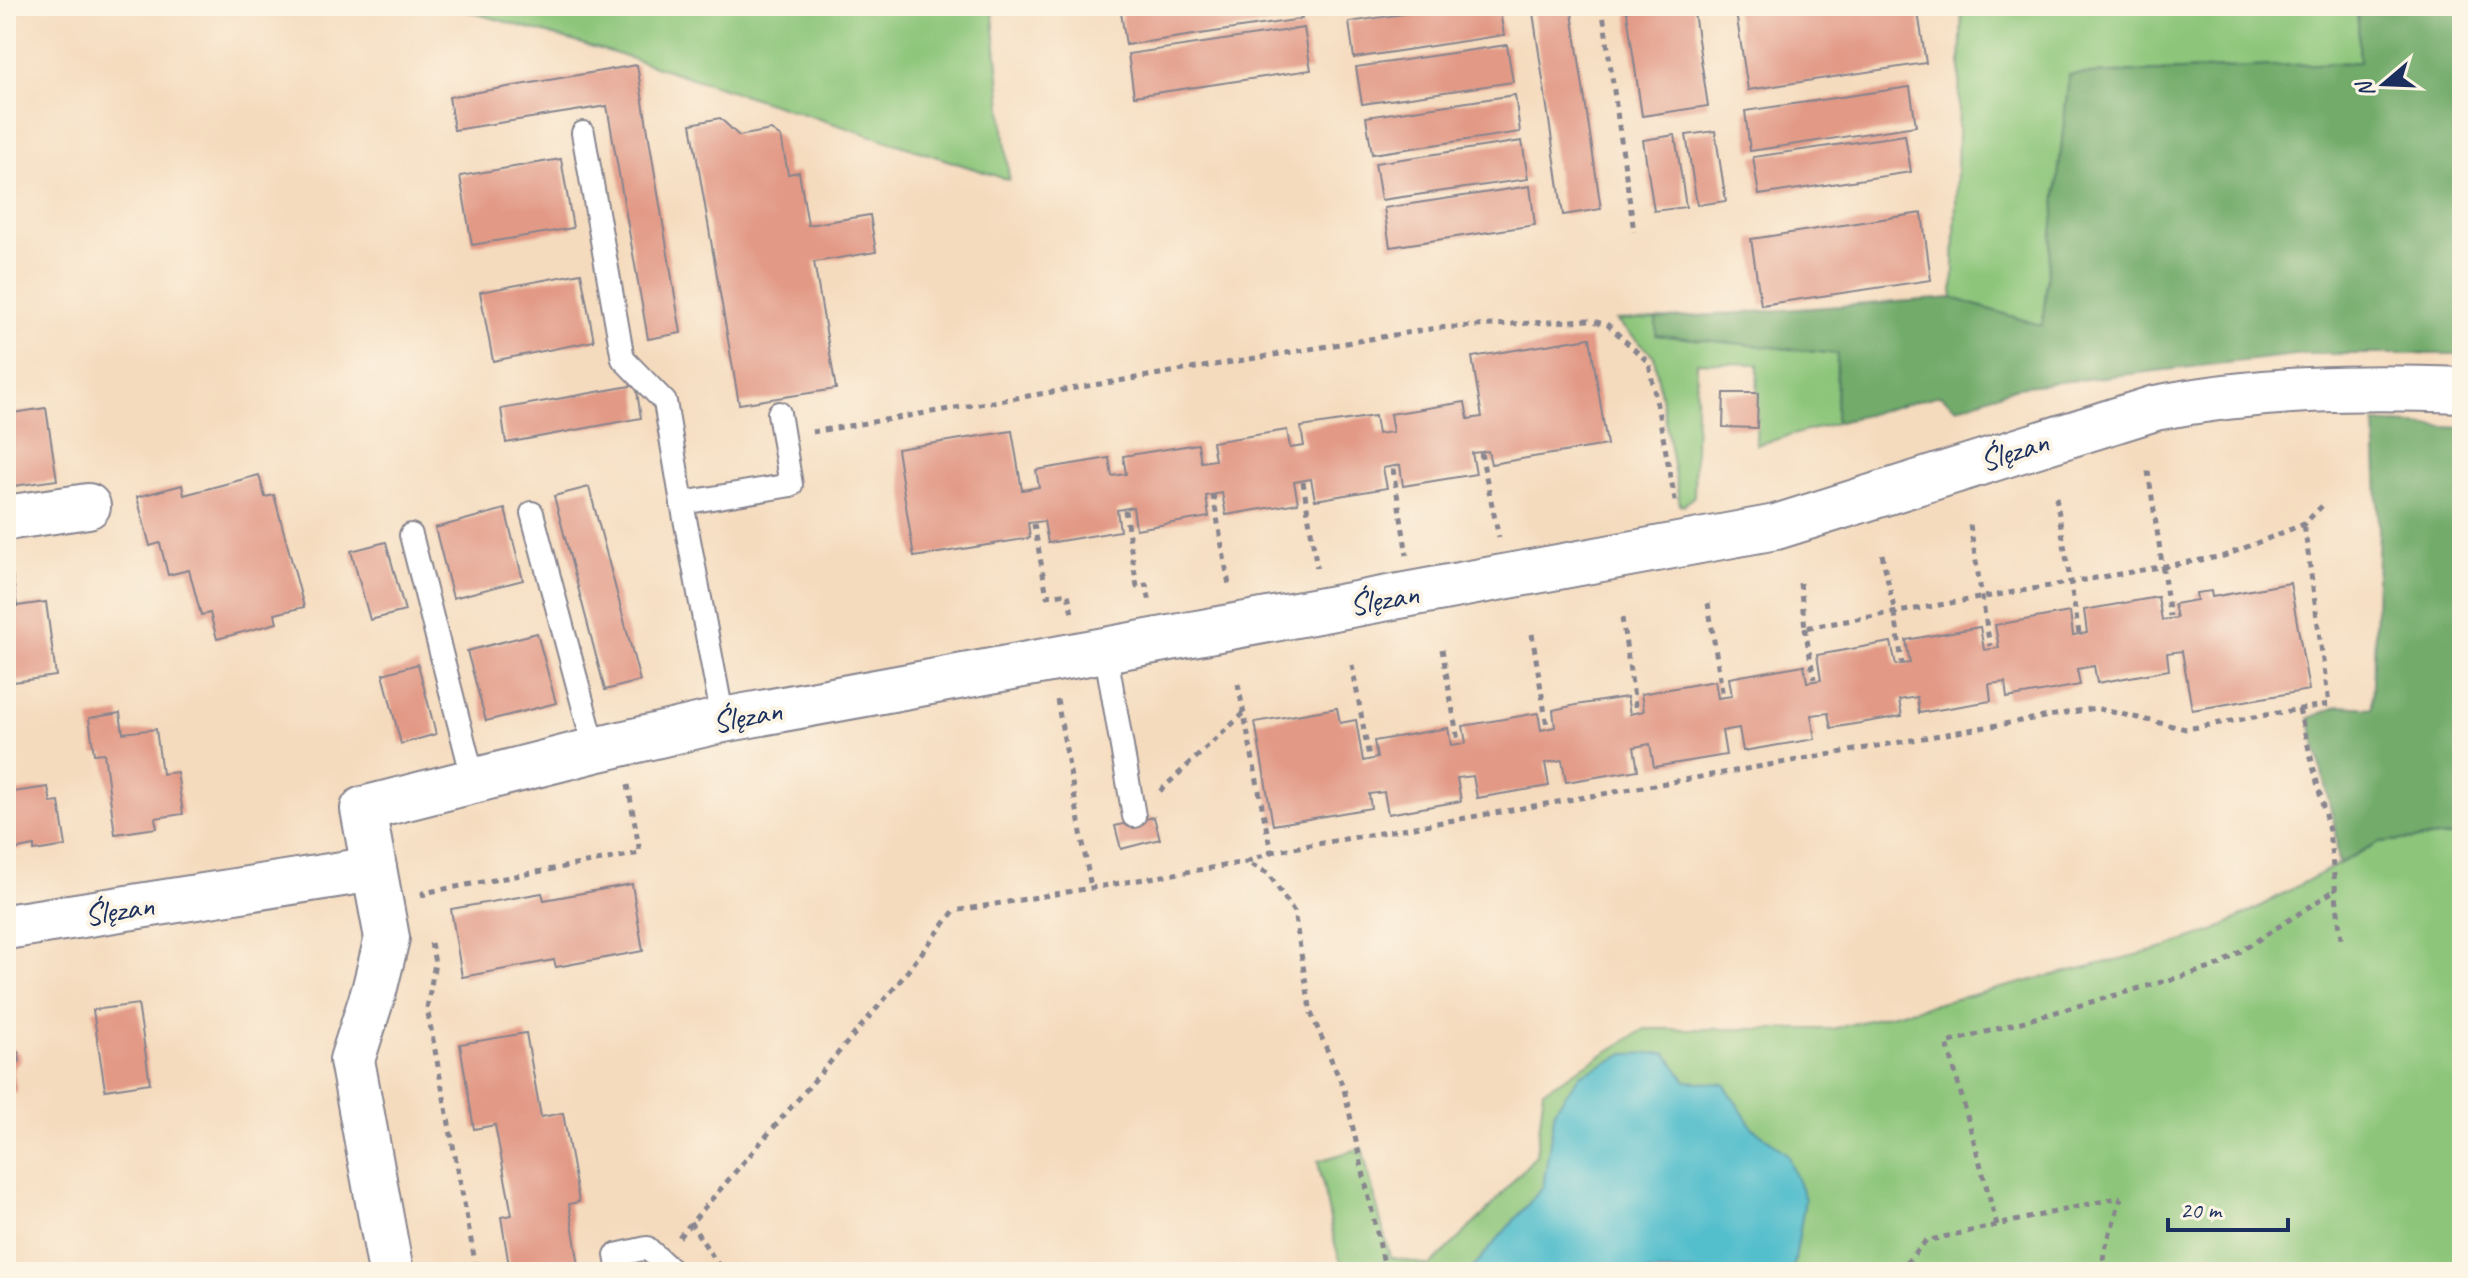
<svg xmlns="http://www.w3.org/2000/svg" width="2468" height="1278" font-family="Caveat,sans-serif">
<style>
.green{fill:#8dc67a;stroke:#547a6c;stroke-width:2}
.forest{fill:#72ab6a;stroke:#466d64;stroke-width:2}
.water{fill:#52becc;stroke:#367695;stroke-width:2}
.building{fill:#e29a86}
.lines{fill:none;stroke-linecap:round;stroke-linejoin:round}
.lane-casing{stroke:#88858e;stroke-width:26}
.street-casing{stroke:#88858e;stroke-width:48}
.path{stroke:#88858e;stroke-width:5;stroke-dasharray:6 6;stroke-linecap:butt}
.lane{stroke:#fff;stroke-width:22}
.street{stroke:#fff;stroke-width:44}
.labels{text-anchor:middle;dominant-baseline:central;stroke-width:8;stroke-linejoin:round;paint-order:stroke}
.street-label{font-size:32px;fill:#1b2f5e;stroke:#fcf5e5}
</style>
<rect width="100%" height="100%" fill="#fcf5e5"/>
<filter id="ink" filterUnits="userSpaceOnUse"><feTurbulence type="fractalNoise" baseFrequency=".0125" numOctaves="2"/><feDisplacementMap in="SourceGraphic" scale="16" xChannelSelector="R" yChannelSelector="G"/><feConvolveMatrix kernelMatrix="1 2 1 2 8 2 1 2 1" color-interpolation-filters="sRGB"/></filter>
<filter id="wash" filterUnits="userSpaceOnUse"><feTurbulence type="fractalNoise" baseFrequency=".006" numOctaves="4" result="noise"/><feDisplacementMap in="SourceGraphic" scale="32" xChannelSelector="R" yChannelSelector="G"/><feGaussianBlur stdDeviation="1.8" result="paint"/><feColorMatrix in="noise" values="0 0 0 0 0 0 0 0 0 0 0 0 0 0 0 0 0 1.4 0 .05"/><feComposite in="paint" operator="in"/></filter>
<g filter="url(#wash)">
<rect width="100%" height="100%" fill="#f5dbbe"/>
<!-- green -->
<g class="green">
<path d="M450 6H992L1009 180 614 53Z"/>
<path d="M1962 6H2357L2360 62 2069 75 2043 326 1953 298Z"/>
<path d="M1656 319 1657 335 1837 354 1836 423 1756 445 1758 364 1697 362 1694 496 1684 505H1680L1654 356 1616 321Z"/>
<path d="M2462 835V1272H1344L1335 1244 1318 1161 1362 1148 1390 1257 1430 1266 1485 1213 1536 1155 1544 1090 1645 1029H1832L2165 948 2216 930 2379 842Z"/>
</g>
<!-- forest -->
<g class="forest">
<path d="M2357 6H2462V354H2304L2017 387 1957 408 1940 395 1836 423 1837 354 1656 335V319L1953 298 2042 326 2069 75 2360 62Z"/>
<path d="M2375 423 2462 428V835L2379 842 2339 864 2334 823 2309 718 2339 706 2372 708 2379 530Z"/>
</g>
<!-- water -->
<path class="water" d="M1666 1053 1686 1081 1724 1084 1752 1127 1787 1154 1805 1199 1794 1265 1789 1272H1469L1543 1187 1555 1109 1580 1075 1625 1054Z"/>
<g id="blocks">
<!-- building -->
<g class="building">
<path d="M1120 6H1300L1302 19 1126 45Z"/>
<path d="M1345 6H1372V8L1346 12Z"/>
<path d="M1457 6H1499L1504 35 1354 58 1349 22Z"/>
<path d="M1532 6H1571L1601 209 1563 215Z"/>
<path d="M1626 6H1693L1708 106 1642 116Z"/>
<path d="M1735 6H1917L1926 63 1748 90Z"/>
<path d="M1304 28 1311 70 1134 96 1128 54Z"/>
<path d="M1507 45 1513 82 1362 104 1356 67Z"/>
<path d="M637 65 681 333 648 339 607 106 454 130 449 97Z"/>
<path d="M1910 87 1916 126 1750 151 1745 111Z"/>
<path d="M1515 95 1520 132 1372 154 1366 117Z"/>
<path d="M720 118 739 136 771 130 781 137 788 174 799 172 808 225 870 215 876 252 814 262 836 389 739 404 691 124Z"/>
<path d="M1715 131 1726 201 1697 205 1686 135Z"/>
<path d="M1675 135 1686 207 1654 211 1643 140Z"/>
<path d="M1905 135 1911 172 1759 195 1753 157Z"/>
<path d="M1522 141 1528 179 1381 200 1375 163Z"/>
<path d="M561 159 573 228 472 245 460 176Z"/>
<path d="M1530 186 1535 225 1390 247 1384 208Z"/>
<path d="M1922 213 1931 280 1761 305 1751 239Z"/>
<path d="M581 273 594 341 493 361 480 292Z"/>
<path d="M1590 338 1607 445 1491 464 1488 451 1472 453 1476 474 1403 486 1400 465 1383 468 1387 488 1315 500 1311 479 1294 482 1298 503 1226 515 1222 493 1206 496 1209 517 1136 529 1133 507 1117 510 1120 531 1048 543 1044 521 1028 523 1030 538 914 557 897 449 1012 431 1022 490 1039 487 1036 470 1109 458 1112 476 1126 474 1123 456 1198 444 1201 462 1215 460 1212 442 1287 430 1290 448 1304 446 1301 427 1375 416 1378 434 1393 432 1390 414 1465 402 1468 419 1482 417 1472 357Z"/>
<path d="M636 385 641 418 506 443 501 409Z"/>
<path d="M1724 393H1758L1757 428 1723 427Z"/>
<path d="M46 408 57 480 6 487V414Z"/>
<path d="M259 475 265 497 274 495 304 607 275 614 277 623 217 639 210 613 201 615 189 570 168 575 160 543 150 546 137 497 182 485 184 495Z"/>
<path d="M589 487 640 681 605 690 554 496Z"/>
<path d="M505 509 523 580 453 598 435 528Z"/>
<path d="M386 542 405 611 370 620 351 551Z"/>
<path d="M10 560 17 606 46 602 56 676 6 683V561Z"/>
<path d="M2290 583 2309 690 2192 710 2182 651 2167 653 2169 670 2147 674 2097 683 2094 666 2077 669 2080 685 2007 698 2005 682 1989 684 1991 701 1919 713 1917 697 1899 700 1902 716 1831 728 1828 713 1811 715 1815 739 1743 751 1739 728 1722 731 1726 755 1654 767 1650 744 1634 747 1638 770 1566 782 1562 760 1545 763 1549 786 1477 798 1473 776 1457 778 1461 801 1388 814 1384 792 1369 794 1371 808 1273 825 1255 722 1337 708 1340 723 1356 720 1363 761 1377 758 1374 741 1448 728 1451 745 1466 743 1463 726 1538 713 1541 730 1555 727 1553 710 1576 705 1627 697 1630 714 1644 711 1641 694 1715 681 1718 698 1732 696 1729 678 1804 665 1807 682 1821 680 1817 655 1891 642 1896 665 1910 663 1906 640 1980 627 1984 650 1999 648 1995 625 2070 612 2073 635 2087 633 2084 610 2158 597 2162 620 2177 618 2174 604 2197 600 2196 593 2211 591 2212 597Z"/>
<path d="M537 633 556 703 486 721 467 651Z"/>
<path d="M418 664 436 734 401 744 383 674Z"/>
<path d="M120 713 123 733 156 729 162 774 177 772 183 814 155 818 157 828 115 834 104 753 94 754 89 718Z"/>
<path d="M48 787 51 803 59 802 66 846 34 851V846L13 850 14 854 6 855V793Z"/>
<path d="M1154 817 1160 839 1121 849 1115 826Z"/>
<path d="M632 884 643 951 556 967 554 960 462 977 451 909 542 893 544 900Z"/>
<path d="M138 1004 150 1083 105 1090 93 1010Z"/>
<path d="M6 1033 10 1047 19 1053 20 1061 13 1069 17 1092 6 1094Z"/>
<path d="M526 1033 541 1117 563 1113 579 1202 569 1204 580 1272H510L501 1217 512 1215 495 1125 474 1129 460 1044Z"/>
</g>
</g>
</g>
<g filter="url(#ink)">
<use href="#blocks" fill-opacity="0" stroke="#88858e" stroke-width="2"/>
<g class="lines">
<defs>
<g id="lane">
<path d="M583 133 623 359 665 402 682 503"/>
<path d="M532 513 595 750"/>
<path d="M411 535 474 782"/>
<path d="M1105 649 1134 816"/>
<path d="M723 720 682 503 791 485 779 413"/>
<path d="M619 1272 616 1255 647 1248 673 1272"/>
</g>
<g id="street">
<path d="M6 518 88 506"/>
<path d="M6 927 374 869"/>
<path d="M391 1272 352 1060 374 991 387 938 363 809 595 750 723 720 1776 527 2155 408C2256 388 2360 386 2462 390"/>
</g>
</defs>
<!-- lane casing -->
<use href="#lane" class="lane-casing"/>
<!-- street casing -->
<use href="#street" class="street-casing"/>
<!-- path -->
<g class="path">
<path d="M1602 6 1634 232"/>
<path d="M812 432 1436 328 1589 320 1608 325 1649 363 1676 505"/>
<path d="M1481 453 1499 538"/>
<path d="M1393 469 1407 555"/>
<path d="M2148 471 2170 616"/>
<path d="M1303 482 1317 568"/>
<path d="M1213 495 1229 585"/>
<path d="M2056 497 2079 633"/>
<path d="M1125 510 1137 587 1146 585 1150 602"/>
<path d="M1034 524 1047 596 1068 593 1072 614"/>
<path d="M1970 525 1990 646"/>
<path d="M1882 554 1895 613 1902 663"/>
<path d="M1800 583 1805 628 2224 556 2304 524 2324 504"/>
<path d="M1708 603 1723 697"/>
<path d="M1622 618 1636 711"/>
<path d="M1805 628 1814 679"/>
<path d="M1532 634 1547 726"/>
<path d="M1442 649 1458 741"/>
<path d="M1352 665 1369 757"/>
<path d="M1238 684 1271 852 1246 862 1268 873 1294 912 1311 1013 1344 1089 1386 1272"/>
<path d="M1057 700 1091 888"/>
<path d="M2299 709 2329 831 2341 939"/>
<path d="M1160 791 1243 714"/>
<path d="M1271 852 2095 708 2186 729 2329 704 2304 524"/>
<path d="M424 897 423 893 640 853 628 785"/>
<path d="M431 943 435 963 427 1008 477 1272"/>
<path d="M690 1222 723 1272"/>
<path d="M1997 1225 1947 1043 2218 966 2335 890"/>
<path d="M679 1237 896 986 954 911 1246 862"/>
<path d="M1898 1272 1926 1241 2121 1197"/>
<path d="M2102 1272 2104 1252 2121 1198"/>
</g>
<!-- lane -->
<use href="#lane" class="lane"/>
<!-- street -->
<use href="#street" class="street"/>
</g>
</g>
<g class="labels">
<!-- street labels -->
<g class="street-label">
<text transform="translate(2014 451) rotate(-18)">Ślęzan</text>
<text transform="translate(1384 599) rotate(-10)">Ślęzan</text>
<text transform="translate(747 716) rotate(-11)">Ślęzan</text>
<text transform="translate(119 910) rotate(-9)">Ślęzan</text>
</g>
</g>
<!-- margin -->
<rect width="2468" height="1278" fill="none" stroke="#fcf5e5" stroke-width="32"/>
<!-- north arrow -->
<g transform="translate(2384 84) rotate(251)" stroke="#fcf5e5" stroke-width="6" paint-order="stroke">
<path d="M0-6L14 30L0 20L-14 30Z" fill="#1b2f5e"/>
<text y="-12" font-size="22" font-weight="bold" text-anchor="middle" fill="#1b2f5e">N</text>
</g>
<!-- scale -->
<path d="M2168 1218v12h120v-12" fill="none" stroke="#1b2f5e" stroke-width="4"/>
<text x="2180" y="1218" font-size="24" fill="#1b2f5e" stroke="#fcf5e5" stroke-width="6" paint-order="stroke">20 m</text>
</svg>
